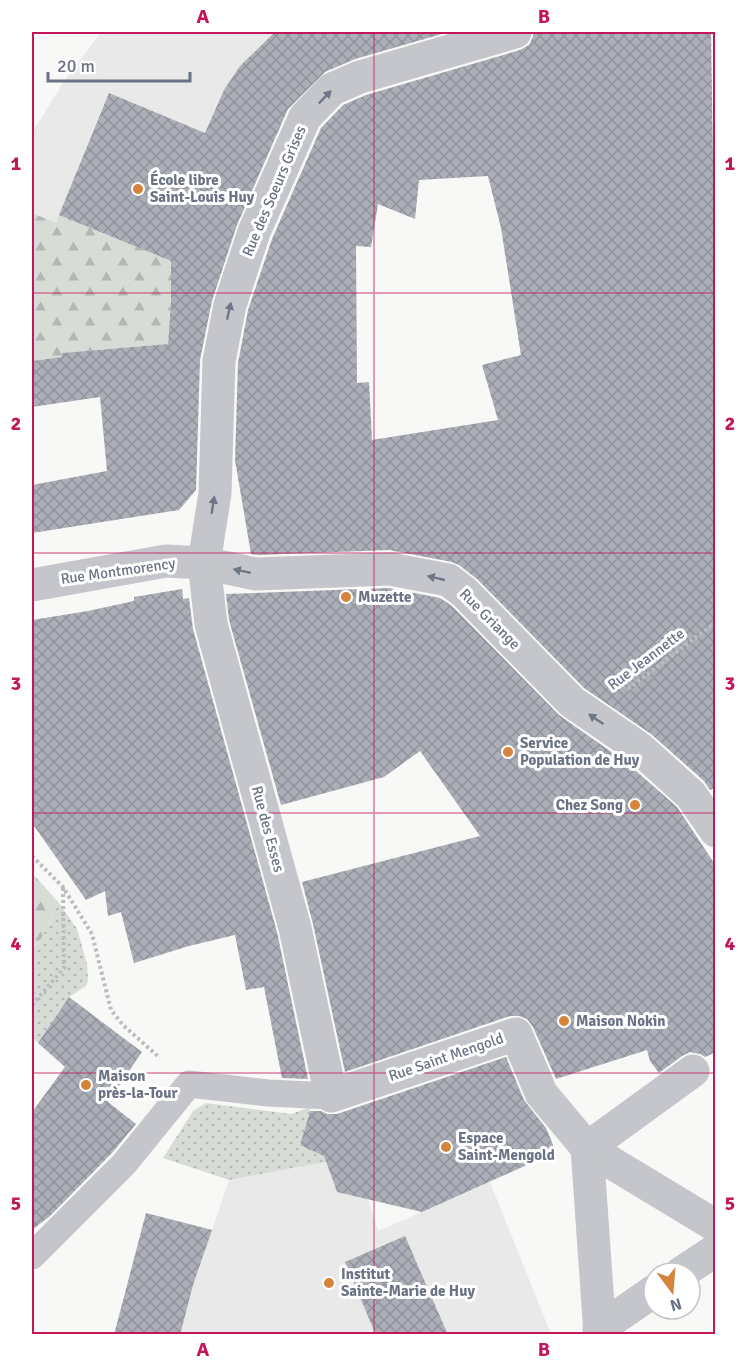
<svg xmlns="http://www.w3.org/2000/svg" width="747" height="1366" font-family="Signika,sans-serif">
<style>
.built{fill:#e9e9e9}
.grass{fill:url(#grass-dots)}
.forest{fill:url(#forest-firs)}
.building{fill:url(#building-cross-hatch);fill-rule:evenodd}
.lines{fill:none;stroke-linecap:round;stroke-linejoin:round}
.path{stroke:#bcbdc1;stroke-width:4;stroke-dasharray:3 3;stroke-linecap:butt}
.service{stroke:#c4c6cb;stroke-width:27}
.pedestrian{stroke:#c4c6cb;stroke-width:33}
.minor{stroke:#c4c6cb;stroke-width:33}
.oneway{fill:#6e7688}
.grid{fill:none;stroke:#c2185b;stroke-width:1.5;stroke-opacity:0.55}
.poi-dot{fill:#d4853b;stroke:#fff;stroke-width:2}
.labels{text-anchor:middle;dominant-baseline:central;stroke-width:6;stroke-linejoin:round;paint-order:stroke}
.poi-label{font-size:15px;font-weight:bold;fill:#6a7284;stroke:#fff;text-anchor:start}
.street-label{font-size:15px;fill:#6a7284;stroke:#fff}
.neatline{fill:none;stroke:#c2185b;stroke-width:2}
.grid-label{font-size:20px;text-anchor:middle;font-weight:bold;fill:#c2185b}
</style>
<defs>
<pattern id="grass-dots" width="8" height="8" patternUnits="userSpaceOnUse" patternTransform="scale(1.5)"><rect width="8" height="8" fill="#d7ddd6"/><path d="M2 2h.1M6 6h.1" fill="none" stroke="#b2b8b3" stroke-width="1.8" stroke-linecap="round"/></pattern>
<pattern id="forest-firs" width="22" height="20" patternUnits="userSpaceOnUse" patternTransform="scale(1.5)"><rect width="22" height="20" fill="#d7ddd6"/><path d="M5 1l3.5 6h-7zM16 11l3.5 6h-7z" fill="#b2b8b3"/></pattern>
<pattern id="building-cross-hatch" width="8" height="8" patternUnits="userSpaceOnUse" patternTransform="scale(1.5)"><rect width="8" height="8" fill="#acafb8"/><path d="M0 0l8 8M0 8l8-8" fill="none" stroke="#90939b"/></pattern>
</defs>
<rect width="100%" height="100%" fill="#f8f8f6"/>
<!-- built -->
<g class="built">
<path d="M101 32H431L333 60 297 86 199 307 59 215 56 224 32 213V133L63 83Z"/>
<path d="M326 1162 337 1192 368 1199 378 1231 490 1182 551 1334H114L146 1213 212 1230 229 1180Z"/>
</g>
<!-- grass -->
<g class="grass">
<path d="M59 903 77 929 87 964 88 981 86 986 69 997 38 1043 32 1037V949L42 937Z"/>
<path d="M206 1103 291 1114 311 1107 300 1145 330 1158 326 1162 229 1180 163 1158 193 1111Z"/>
</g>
<!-- forest -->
<g class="forest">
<path d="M32 213 56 223 59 215 171 261V301L168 344 62 353V357L32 361Z"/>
<path d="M32 873 59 903 42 937 32 949Z"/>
</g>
<!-- building -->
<g class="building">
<path d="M275 32H449L355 59 325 72 288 109 237 225 212 301 200 360 196 490 179 510 32 533V485L107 471 100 397 32 407V361L62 357V353L168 344 171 301V261L59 215 109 93 205 133 224 90 240 66Z"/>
<path d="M533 32H711L714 226 716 225V787L710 790 704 781 651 734 584 688 477 579 459 565 452 562 389 550 258 555 251 554 235 460 238 363 248 310 272 239 321 128 343 105 366 95 520 50 529 45 533 37ZM488 176 501 228 521 355 482 365 498 420 372 440 369 382 357 383 356 246 371 247 378 204 415 219 419 180Z"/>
<path d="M389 588 440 598 452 606 559 715 627 763 677 807 716 866V1052L705 1057 700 1054 690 1052 682 1056 659 1073 650 1061 647 1050 556 1079 533 1027 527 1019 519 1016H510L345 1072 313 924 302 882 480 836 420 751 384 777 281 805 229 620 226 594Z"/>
<path d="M182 589 183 599 189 598 193 629 277 932 308 1079 282 1078 264 987 246 990 235 935 189 946 134 963 121 912 108 916 105 891 86 900 32 823V620L88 611 134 601V597Z"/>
<path d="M69 997 142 1052 108 1102 136 1124 112 1153 50 1216 32 1230V1112L65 1067 38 1043Z"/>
<path d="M506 1057 524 1100 546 1128 556 1152 422 1212 337 1192 324 1156 300 1145 310 1111H321L327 1114H337Z"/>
<path d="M146 1213 212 1230 193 1285 180 1335H114Z"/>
<path d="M405 1236 448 1335H376L345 1262Z"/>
</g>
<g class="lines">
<!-- path -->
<g class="path">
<path d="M628 689 716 622"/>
<path d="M32 856 63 887 92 934 111 1010 123 1025 160 1058"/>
<path d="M32 1005 64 968 63 888"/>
</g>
<!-- service -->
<path class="service" d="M32 1256 124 1164 189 1084 268 1093 331 1096"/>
<!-- pedestrian -->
<g class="pedestrian">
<path d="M204 563 256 574 390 569 448 580 464 592 572 702 639 748 691 795 716 831"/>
<path d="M535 1078 541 1093 587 1148 716 1226"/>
<path d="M681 1273 716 1250"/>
<path d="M599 1329 654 1291"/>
<path d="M600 1334 587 1148 693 1071"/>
</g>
<!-- minor -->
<g class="minor">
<path d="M515 32 360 77 332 89 305 117 254 232 230 305 219 361 215 493 204 563 211 624 295 928 331 1096 516 1034 535 1078"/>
<path d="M32 585 166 561 204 563"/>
</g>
</g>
<!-- one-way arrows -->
<defs><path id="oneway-solid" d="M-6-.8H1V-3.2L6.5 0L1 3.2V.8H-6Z" transform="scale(1.5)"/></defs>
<g class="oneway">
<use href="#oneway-solid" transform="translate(325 97) rotate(-46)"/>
<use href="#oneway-solid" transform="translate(229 311) rotate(-77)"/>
<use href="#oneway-solid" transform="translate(213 505) rotate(-81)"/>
<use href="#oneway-solid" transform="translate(242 571) rotate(-168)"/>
<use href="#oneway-solid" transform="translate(436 578) rotate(-167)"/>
<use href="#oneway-solid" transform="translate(596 719) rotate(-146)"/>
</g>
<!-- grid -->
<path class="grid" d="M374 32V1334M32 293H716M32 553H716M32 813H716M32 1073H716"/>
<!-- markers -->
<g class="poi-dot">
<circle cx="138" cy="189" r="6"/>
<circle cx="346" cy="597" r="6"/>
<circle cx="508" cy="752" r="6"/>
<circle cx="635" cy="805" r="6"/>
<circle cx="564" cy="1021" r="6"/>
<circle cx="86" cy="1085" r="6"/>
<circle cx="446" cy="1147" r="6"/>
<circle cx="329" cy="1283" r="6"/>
</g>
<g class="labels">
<!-- poi labels -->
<g class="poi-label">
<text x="150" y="180">École libre<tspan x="150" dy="17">Saint-Louis Huy</tspan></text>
<text x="358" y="597">Muzette</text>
<text x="520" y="743">Service<tspan x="520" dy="17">Population de Huy</tspan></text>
<text x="623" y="805" text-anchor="end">Chez Song</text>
<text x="576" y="1021">Maison Nokin</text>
<text x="98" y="1076">Maison<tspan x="98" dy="17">près-la-Tour</tspan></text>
<text x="458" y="1138">Espace<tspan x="458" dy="17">Saint-Mengold</tspan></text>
<text x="341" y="1274">Institut<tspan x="341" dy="17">Sainte-Marie de Huy</tspan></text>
</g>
<!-- street labels -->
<g class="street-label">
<text transform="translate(274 191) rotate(-67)">Rue des Soeurs Grises</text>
<text transform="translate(118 571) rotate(-8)">Rue Montmorency</text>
<text transform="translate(490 619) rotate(45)">Rue Griange</text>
<text transform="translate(646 659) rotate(-37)">Rue Jeannette</text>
<text transform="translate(268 829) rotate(75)">Rue des Esses</text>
<text transform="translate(446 1057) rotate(-19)">Rue Saint Mengold</text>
</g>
</g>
<!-- border -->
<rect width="747" height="1366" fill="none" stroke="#ffffff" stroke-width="66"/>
<!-- north arrow -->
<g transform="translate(672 1291) rotate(164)"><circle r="28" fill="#ffffff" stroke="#c3c7ce" stroke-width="1.5"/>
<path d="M0-4.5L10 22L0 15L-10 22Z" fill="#d4853b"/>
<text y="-9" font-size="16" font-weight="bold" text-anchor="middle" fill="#6a7284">N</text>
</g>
<!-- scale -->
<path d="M48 72v9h142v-9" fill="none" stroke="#6a7284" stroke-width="3"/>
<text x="57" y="72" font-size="18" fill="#6a7284" stroke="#ffffff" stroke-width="4.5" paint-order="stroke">20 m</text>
<rect x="33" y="33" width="681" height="1300" class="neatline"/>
<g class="grid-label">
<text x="203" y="23">A</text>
<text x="544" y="23">B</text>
<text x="16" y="170">1</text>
<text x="730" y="170">1</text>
<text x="16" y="430">2</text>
<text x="730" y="430">2</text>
<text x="16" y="690">3</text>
<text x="730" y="690">3</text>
<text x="16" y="950">4</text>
<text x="730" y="950">4</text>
<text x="16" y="1210">5</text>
<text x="730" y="1210">5</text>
<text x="203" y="1356">A</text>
<text x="544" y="1356">B</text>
</g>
</svg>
